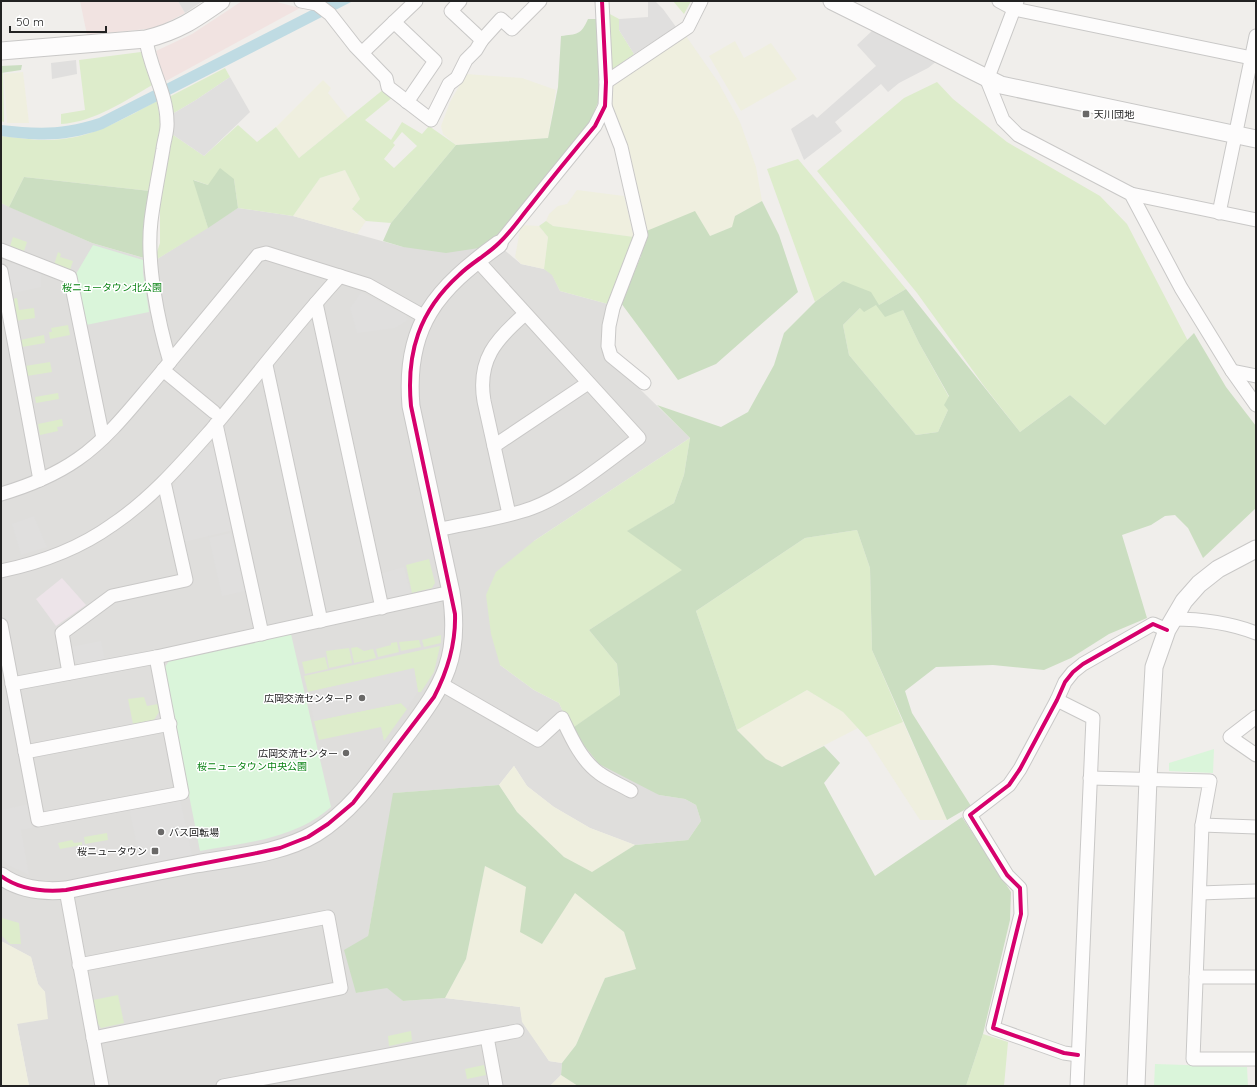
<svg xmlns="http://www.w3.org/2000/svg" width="1257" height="1087" font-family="Quicksand,'Noto Sans JP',sans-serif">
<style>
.residential{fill:#dfdedc}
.commercial{fill:#f1e3e1}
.industrial{fill:#ede4e9}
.farmland{fill:#efefdf}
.grass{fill:#ddeccb;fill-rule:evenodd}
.forest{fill:#cbdec1;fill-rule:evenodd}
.park{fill:#daf5da}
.parking{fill:#e0dfde}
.water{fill:#bfdbe3}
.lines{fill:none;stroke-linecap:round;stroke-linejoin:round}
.minor-casing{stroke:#c9c8c7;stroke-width:15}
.tertiary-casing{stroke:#c9c8c7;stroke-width:19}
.minor{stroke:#fdfcfc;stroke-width:13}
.tertiary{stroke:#fdfcfc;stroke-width:17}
.cycleway-casing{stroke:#fff;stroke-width:6}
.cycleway{stroke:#d6006c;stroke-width:4}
.poi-dot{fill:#6a6968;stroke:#fff;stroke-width:1.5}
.labels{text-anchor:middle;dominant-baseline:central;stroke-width:3;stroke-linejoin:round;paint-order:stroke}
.poi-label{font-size:10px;fill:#222;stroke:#fff;text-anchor:end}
.park-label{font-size:10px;fill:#0c8416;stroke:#fff}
</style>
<rect width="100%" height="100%" fill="#f0eeeb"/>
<!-- residential -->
<path class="residential" d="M1 203 92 243 154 261 238 208 293 216 403 247 470 248 492 246 502 248 521 264 544 269 552 274 560 291 608 304 603 353 690 438 534 541 500 665 534 690 559 703 571 729 659 795 685 799 696 805 701 821 688 840 635 845 590 828 554 807 527 786 514 766 499 785 394 793 368 936 356 993 387 987 403 1001 445 998 520 1007 523 1022 549 1061 562 1063 561 1075 550 1086H29L17 1024 45 992 38 984 31 957 1 941Z"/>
<!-- commercial -->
<g class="commercial">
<path d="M80 1H178L185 13 156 28 87 35Z"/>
<path d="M242 1H273L300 8 164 82 156 51 192 34Z"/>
</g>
<!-- industrial -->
<path class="industrial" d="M62 578 86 605 56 626 36 599Z"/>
<!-- farmland -->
<g class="farmland">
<path d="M686 36 718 82 740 122 756 167 762 201 735 216 733 227 710 236 644 232 608 103 610 91 614 84Z"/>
<path d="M735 41 744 58 771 43 797 79 741 111 709 56Z"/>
<path d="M23 72 29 123H7L4 74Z"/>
<path d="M466 74 522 78 556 90 548 138 456 145 443 134 441 126 450 102Z"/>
<path d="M323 80 331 88 328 93 348 118 299 158 276 127Z"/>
<path d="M345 170 360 199 352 210 366 221 357 234 293 216 320 178Z"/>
<path d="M577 190 624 196 634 237 553 226 546 221 549 214 558 206 567 204Z"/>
<path d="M521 225 539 226 548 237 544 269 521 264 515 257Z"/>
<path d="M807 690 843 712 858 728 782 767 766 759 737 730Z"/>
<path d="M903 722 947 820H920L866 737Z"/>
<path d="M514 766 527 786 554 807 590 828 635 845 591 873 564 857 517 812 499 785Z"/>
<path d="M485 866 526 887 542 944 575 892 624 932 636 969 605 978 576 1045 562 1063 549 1061 522 1022 520 1007 445 998 466 959Z"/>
<path d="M1 941 31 957 38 984 45 992 48 1019 17 1024 29 1086H1Z"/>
<path d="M561 1075 578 1086H550Z"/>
</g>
<!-- grass -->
<g class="grass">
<path d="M673 1H691L684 14Z"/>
<path d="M608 13 619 19V30L634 54 612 70Z"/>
<path d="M141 52 154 84C126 100 95 122 61 124V114L85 110 79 60Z"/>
<path d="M225 68 230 77 196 100 174 113 170 109 167 98Z"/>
<path d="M3 72 4 122 1 121V73Z"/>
<path d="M937 82 953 99 1007 142 1100 196 1127 224 1188 341 1105 425 1070 395 1020 432 984 386 917 293 817 171 904 98Z"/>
<path d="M384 89 393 97 365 120 391 140 402 122 422 134 429 126 456 145 391 223 366 221 352 209 360 199 345 170 320 178 293 216 238 208 234 179 208 185 194 180 208 228 154 261 160 243V192L169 132 204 156 238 125 257 142 276 127 299 158ZM402 132 417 146 394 168 384 159 395 145 393 143Z"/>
<path d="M157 101 161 125 150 191 24 177 9 207 1 203V136C21 138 42 142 63 139 97 135 127 117 157 101Z"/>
<path d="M798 159 906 289 879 305 843 281 815 302 767 169Z"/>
<path d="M546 221 553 226 634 237 608 304 560 291 552 275 544 269 548 237 539 226Z"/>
<path d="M13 237 27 242 24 251 10 246Z"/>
<path d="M58 252 61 254 60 257 73 261 70 270 54 265Z"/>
<path d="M17 298 19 310 34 308 35 318 15 321 12 299Z"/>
<path d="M876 305 903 310 919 343 949 397 948 410 938 432 916 435 849 355 843 325 860 308Z"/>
<path d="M68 325 70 335 50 339 49 332H52L51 328Z"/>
<path d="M44 335 45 343 22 347 20 340Z"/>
<path d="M50 362 52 372 27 376 25 366Z"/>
<path d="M58 393 59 399 36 403 35 397Z"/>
<path d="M62 419 63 426 57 427 58 431 40 435 38 424Z"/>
<path d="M690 438 684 475 674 503 628 531 683 570 589 630 617 664 620 696 571 729 559 703 534 690 500 665 491 634 486 595 496 572 534 541Z"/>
<path d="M857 530 870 568 872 650 903 722 866 737 843 712 807 690 737 730 696 611 805 538Z"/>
<path d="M429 559 435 583 432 588 412 593 406 565Z"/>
<path d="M441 635V643L424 647 422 640Z"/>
<path d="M419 640 421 647 401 651 399 642Z"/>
<path d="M397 642 399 652 378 657 376 649 391 645V643Z"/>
<path d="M440 646 434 672 421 692H418L414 669 308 692 304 676Z"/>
<path d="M357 647 364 651 373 649 376 658 354 663 351 648Z"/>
<path d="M349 648 352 663 329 668 326 651Z"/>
<path d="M325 657 328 669 305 674 302 662Z"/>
<path d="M144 697 147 706 158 704 159 712 154 720 133 724 128 699Z"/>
<path d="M401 703 407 709 384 741 381 727 319 740 314 721Z"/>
<path d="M107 833 108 840 85 844 84 837Z"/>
<path d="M72 840 74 843 82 842V845L60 849 58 843Z"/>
<path d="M2 918 19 923 21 944H10L1 935Z"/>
<path d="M118 995 124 1023 101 1028 98 1024 93 1000Z"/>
<path d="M411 1031 412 1041 389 1046 388 1036Z"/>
<path d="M983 1034 1008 1042 1004 1086H966Z"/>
<path d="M484 1065 486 1075 467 1079 465 1069Z"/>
</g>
<!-- forest -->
<g class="forest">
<path d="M588 19H598L599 100 589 125 492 246 446 253 403 247 383 241 391 223 456 145 548 138 558 87 561 36C577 34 581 35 588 19Z"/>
<path d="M22 65 21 70 1 73V66Z"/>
<path d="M220 168 234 179 238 208 208 228 193 180 208 185Z"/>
<path d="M24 177 150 191 144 258 92 243 9 207Z"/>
<path d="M762 201 779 235 798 292 716 364 678 380 621 303 641 256 644 232 695 211 710 236 732 227 735 216Z"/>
<path d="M843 281 871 292 879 305 906 289 1020 432 1070 395 1105 425 1194 333 1226 387 1256 426V508L1203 558 1188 528 1175 515 1165 516 1151 525 1122 535 1147 618 1109 634 1071 658 1044 670 993 665 936 667 905 691 912 713 971 806 947 820 872 650 870 568 857 530 805 538 696 611 737 730 766 759 782 767 824 746 840 763 824 783 875 876 962 817 1011 892 1010 920 983 1034 966 1086H578L561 1075 562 1063 576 1045 605 978 636 969 624 932 575 893 542 944 520 932 526 887 485 866 466 959 445 998 403 1001 387 988 356 993 344 950 368 936 393 793 499 785 517 812 564 857 592 872 635 845 688 840 701 821 696 805 685 799 659 795 599 764 571 729 620 695 617 664 589 630 682 570 627 531 674 503 684 475 690 438 657 405 721 427 748 412 774 365 784 333 815 302ZM876 305 885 317 903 310 919 343 949 396 944 405 948 410 938 432 916 435 849 355 843 325 860 308 864 312Z"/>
</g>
<!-- park -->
<g class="park">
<path d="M93 245 143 260V273L149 312 86 325 76 274Z"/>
<path d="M291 634 331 807C295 839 245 843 200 851L164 668 170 660Z"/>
<path d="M1214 749 1213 773 1169 771V763Z"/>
<path d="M1155 1064 1247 1067 1248 1086H1154Z"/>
</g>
<!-- parking -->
<g class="parking">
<path d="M178 1H203L185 13Z"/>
<path d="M648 1H655L663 9 676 27 634 54 619 30V19L648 17Z"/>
<path d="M873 30 937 61 928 68 899 83 888 92 881 84 835 122 842 131 804 160 791 129 813 114 817 118 876 66 857 45Z"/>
<path d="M76 60 77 74 52 79 51 63Z"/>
<path d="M230 77 250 112 204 156 169 132 174 113 196 100Z"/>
<path d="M14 262 41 273V287L9 294 4 269Z"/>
<path d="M361 292 406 315 408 320 395 328 357 333 350 308Z"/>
<path d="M204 446 215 449 233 530 184 542 173 488 176 480Z"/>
<path d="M34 516 47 547 21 555 12 524Z"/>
<path d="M231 533 245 591 222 596 209 538Z"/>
<path d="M404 567 411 594 391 599 384 594 379 574Z"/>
<path d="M101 641 105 661 80 666 74 660 71 647Z"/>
<path d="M414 668 418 692 407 709 401 703 314 721 308 692Z"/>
<path d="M180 799 192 855 141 865 129 808Z"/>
<path d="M28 804 32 828 21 830 29 875 8 865 1 859V810Z"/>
</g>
<!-- water -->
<path class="water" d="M329 1H353L103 129C65 142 40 141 1 136V125C39 129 62 130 99 118Z"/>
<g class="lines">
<defs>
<g id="minor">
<path d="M301 1 317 4 330 14 355 46 386 78 388 87 431 120 449 84 457 78 466 60 476 50 482 40 501 19 512 29 540 1"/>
<path d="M460 1 451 11 482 40"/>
<path d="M999 1 1014 9 1256 59"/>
<path d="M1017 1 987 80 1003 120 1018 135 1131 194 1181 288 1232 371 1256 405"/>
<path d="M394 22 416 1"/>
<path d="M146 39C149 67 167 93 167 122 168 130 164 140 163 149 159 173 154 197 151 221 146 263 158 322 170 362"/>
<path d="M363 52 394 22 435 61 407 102"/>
<path d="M606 82 688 27 701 1"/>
<path d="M605 106 621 147 641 235 613 308 609 326 608 346 611 356 644 383"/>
<path d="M1131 194 1256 220"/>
<path d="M1219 213 1256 36"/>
<path d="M499 244 595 126 605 106 606 82 602 1"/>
<path d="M1 250 70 277 103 438"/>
<path d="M1 271 40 480"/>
<path d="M316 303 382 608"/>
<path d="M266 365 321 621"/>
<path d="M163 370 214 412"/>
<path d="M1232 371 1256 376"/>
<path d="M216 424 262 634"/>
<path d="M494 446 588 383"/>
<path d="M1 494C28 486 55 475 78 459 108 438 131 408 154 381 189 339 224 297 258 255L266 253 368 285 425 317"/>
<path d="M509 514 484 401C477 360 496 339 525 314"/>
<path d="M437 530C468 523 502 519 532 508 567 495 608 461 639 438L477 260"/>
<path d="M1 571C39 563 80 548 112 525 151 499 181 464 212 429 255 378 295 325 340 276"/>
<path d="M1172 619C1202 619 1228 622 1256 633"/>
<path d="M1 625 38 820 182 793 156 657"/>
<path d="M69 673 62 633 112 596 186 580 164 482"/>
<path d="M12 684 156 657 451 592"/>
<path d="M441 684 538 740 562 718C571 737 581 760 599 773 608 780 621 785 631 791"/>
<path d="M1057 700 1093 718 1077 1086"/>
<path d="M1256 717 1230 737 1256 755"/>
<path d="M25 752 170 724"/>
<path d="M1090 778 1210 781 1202 825 1193 1059H1256"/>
<path d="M1202 825 1256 827"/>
<path d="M66 890 102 1086"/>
<path d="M1200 893 1256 891"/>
<path d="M79 965 328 917 341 988 93 1038"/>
<path d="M1196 977H1256"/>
<path d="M487 1037 496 1086"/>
<path d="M1078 1055 1064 1053 993 1028 1021 914 1020 888 1007 875 970 815 1009 785 1020 769 1057 700 1065 682 1073 672 1083 664 1153 624 1167 630"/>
<path d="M223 1086 517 1031"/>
</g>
<g id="tertiary">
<path d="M832 1 1001 85 1256 139"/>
<path d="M1 51 146 39C178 31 194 20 221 1"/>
<path d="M1 876C19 889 44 892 66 890 109 881 153 872 196 864 235 857 281 854 316 833 355 809 380 769 407 734 445 683 461 657 451 592L411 406C404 325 437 289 499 244"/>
<path d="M1136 1086 1148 779 1154 667 1167 630 1184 601 1199 584 1218 569 1256 549"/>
</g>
</defs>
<!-- minor casing -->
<use href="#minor" class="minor-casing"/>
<!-- tertiary casing -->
<use href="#tertiary" class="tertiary-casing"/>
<!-- minor -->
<use href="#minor" class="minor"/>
<!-- tertiary -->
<use href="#tertiary" class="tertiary"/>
<defs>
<g id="cycleway">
<path d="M1 876C19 889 44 892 66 890L257 853 280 848 308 837 328 824 353 803 434 697C448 670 456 644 455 614L411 406C406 353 419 311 459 275 471 263 487 255 499 243 511 232 520 218 530 206 551 179 573 152 595 126L605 106 606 82 602 1"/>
<path d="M1078 1055 1064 1053 993 1028 1021 914 1020 888 1007 875 970 815 1009 785 1020 769 1057 700 1065 682 1073 672 1083 664 1153 624 1167 630"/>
</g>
</defs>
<!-- cycleway casing -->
<use href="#cycleway" class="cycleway-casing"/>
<!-- cycleway -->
<use href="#cycleway" class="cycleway"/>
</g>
<!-- markers -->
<g class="poi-dot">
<rect x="1082" y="110" width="8" height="8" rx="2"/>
<circle cx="362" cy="698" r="4"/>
<circle cx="346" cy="753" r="4"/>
<circle cx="161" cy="832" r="4"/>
<rect x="151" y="847" width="8" height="8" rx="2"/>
</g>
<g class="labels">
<!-- poi labels -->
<g class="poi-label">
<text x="1094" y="114" text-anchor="start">天川団地</text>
<text x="354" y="698">広岡交流センターＰ</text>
<text x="338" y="753">広岡交流センター</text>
<text x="169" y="832" text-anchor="start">バス回転場</text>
<text x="147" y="851">桜ニュータウン</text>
</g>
<!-- park labels -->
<g class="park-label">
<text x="112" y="287">桜ニュータウン北公園</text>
<text x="252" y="766">桜ニュータウン中央公園</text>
</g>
</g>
<!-- border -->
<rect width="1257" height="1087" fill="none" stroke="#222222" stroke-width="4"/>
<!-- scale -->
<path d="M10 26v6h96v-6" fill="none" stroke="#222222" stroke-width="2"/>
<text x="16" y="26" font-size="12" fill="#222222" stroke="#ffffff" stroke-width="3" paint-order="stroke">50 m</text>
</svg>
